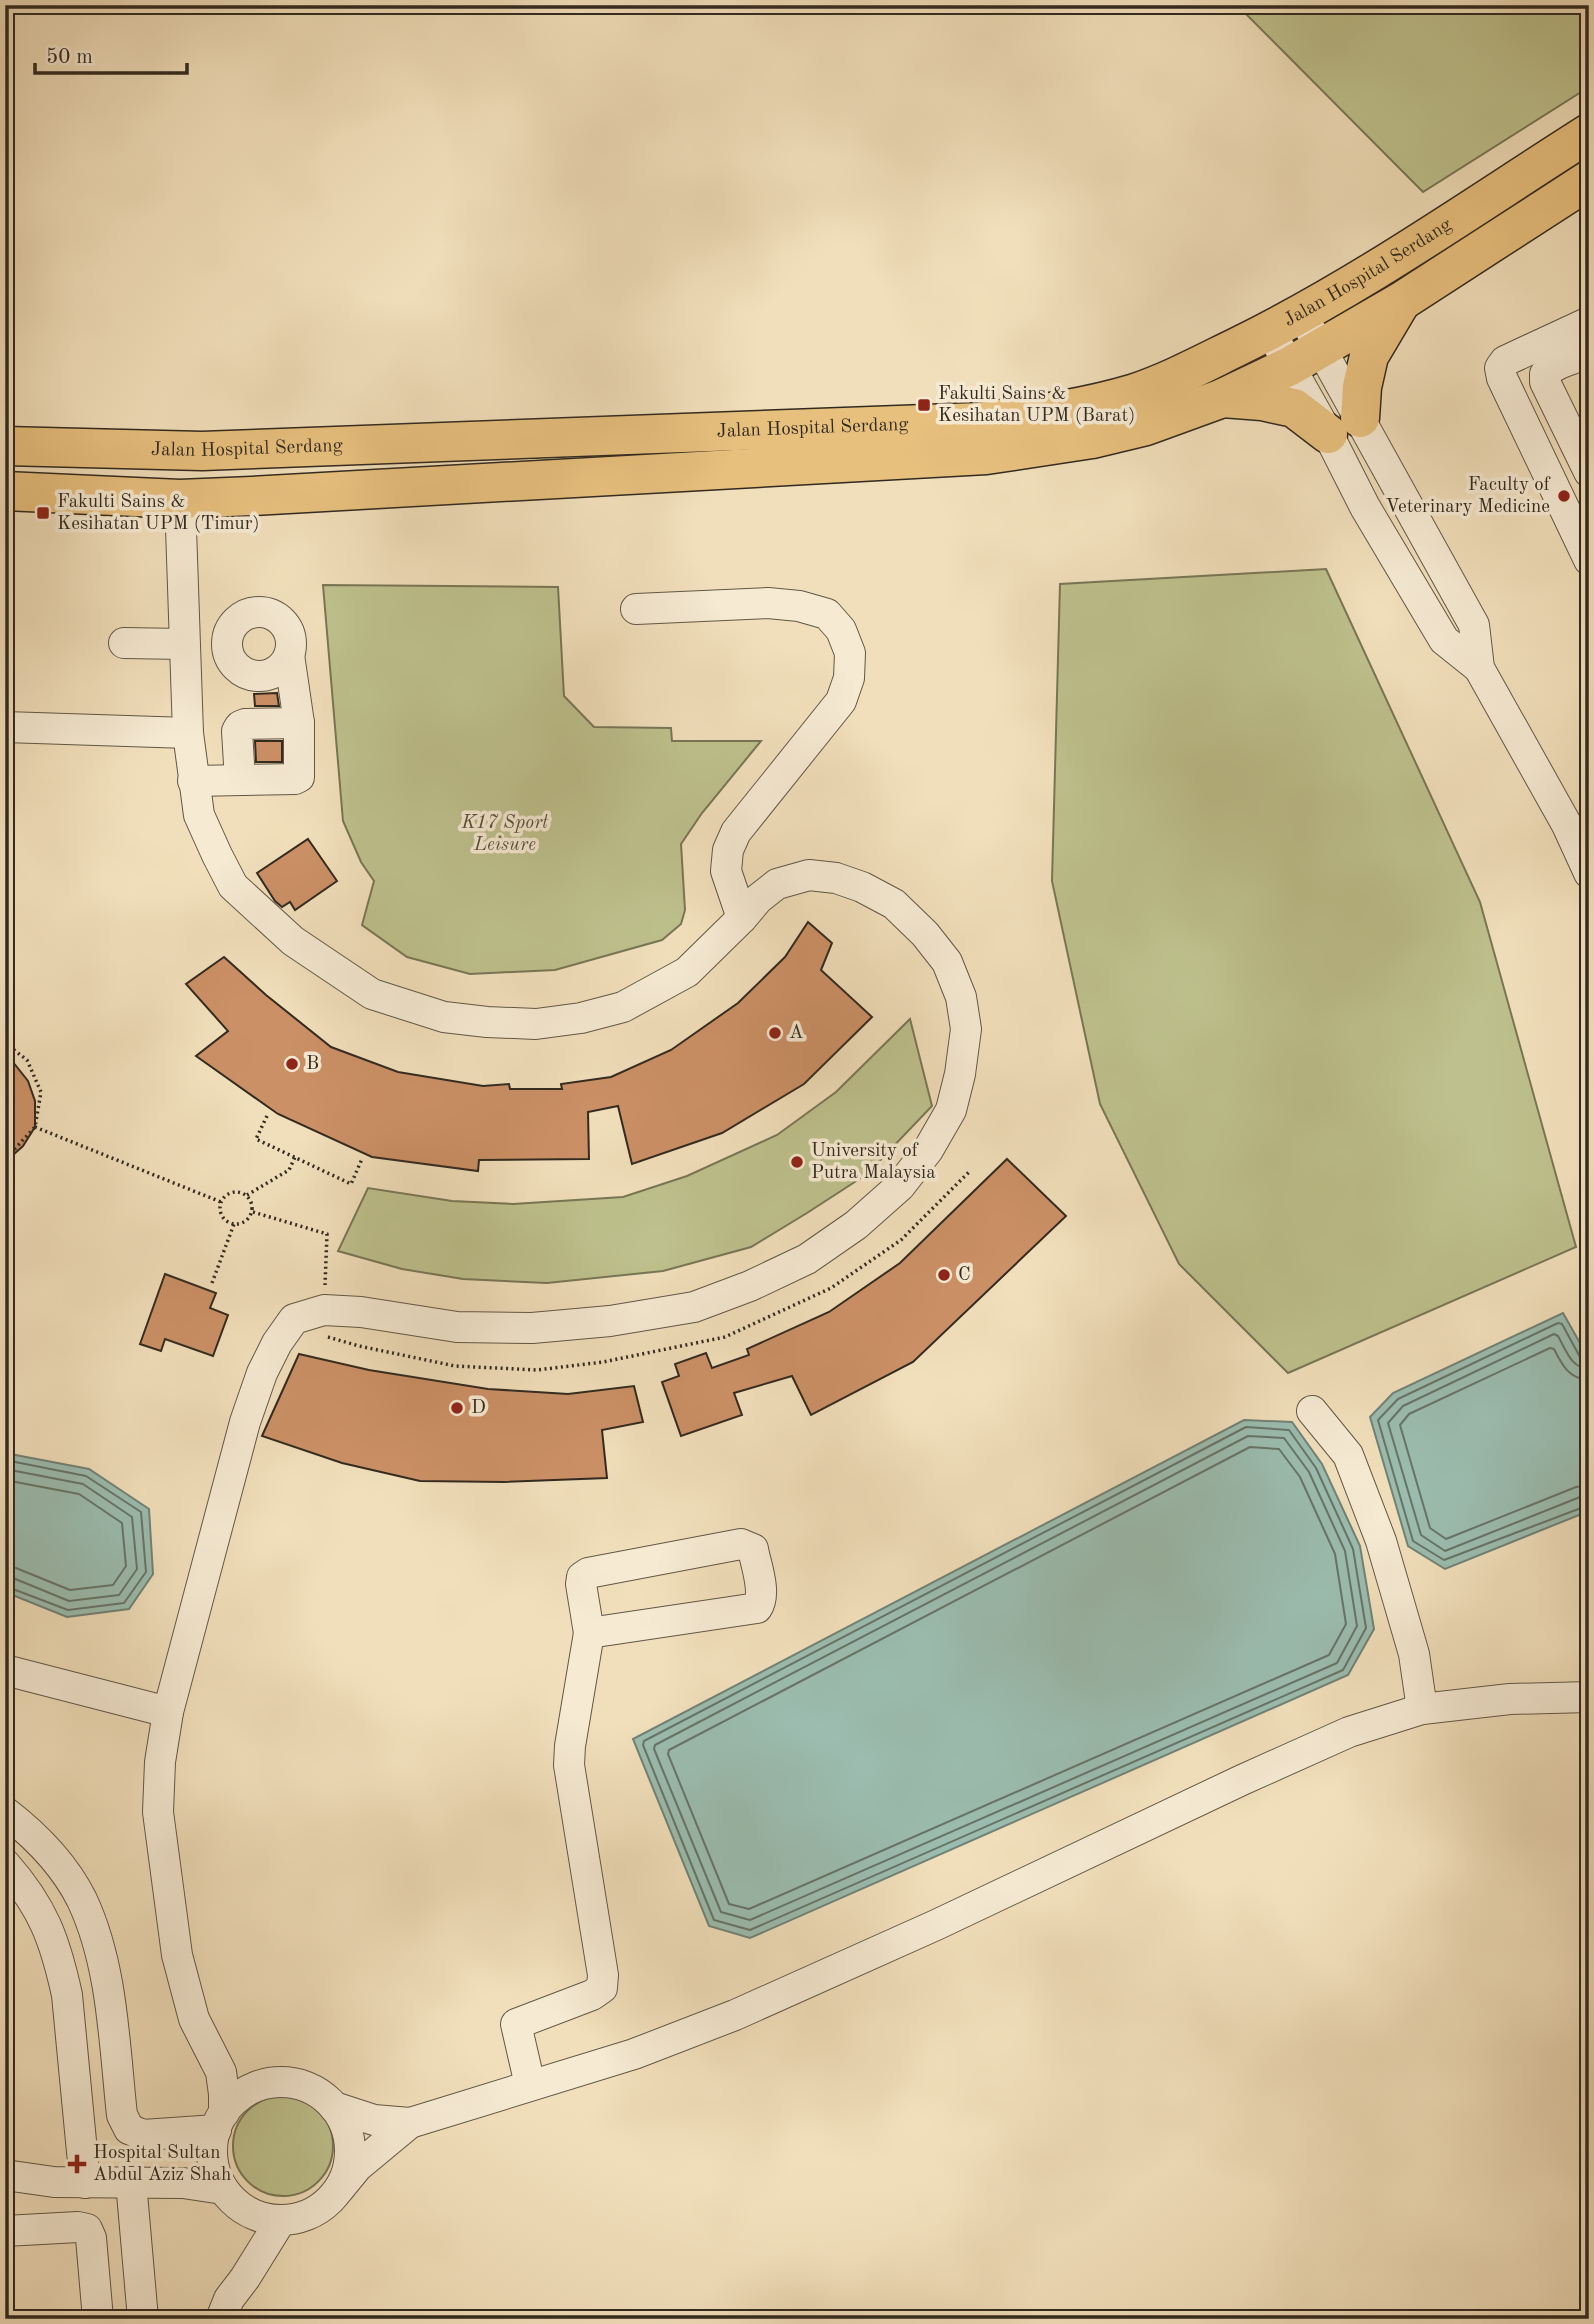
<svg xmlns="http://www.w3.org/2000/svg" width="1594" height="2324" font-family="'Old Standard TT',serif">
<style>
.green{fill:#bec18d;stroke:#787656;stroke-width:2}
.water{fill:#9bbdb0;stroke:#718276;stroke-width:2}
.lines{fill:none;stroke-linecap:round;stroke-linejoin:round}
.shore{stroke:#667468;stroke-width:2}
.building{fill:#cc9066;stroke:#322a20;stroke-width:2}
.minor-casing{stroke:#625747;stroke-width:32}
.major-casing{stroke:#322a20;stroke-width:41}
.path{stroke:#322a20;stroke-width:3.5;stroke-dasharray:2 3.5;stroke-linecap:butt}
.minor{stroke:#f6ead3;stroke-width:30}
.major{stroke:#e8c07e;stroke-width:38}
.poi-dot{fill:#8f2418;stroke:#f6ead3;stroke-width:2.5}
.labels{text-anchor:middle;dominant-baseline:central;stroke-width:7;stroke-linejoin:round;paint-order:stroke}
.street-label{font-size:19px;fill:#322a20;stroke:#f6ead3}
.poi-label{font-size:19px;fill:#322a20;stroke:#f6ead3;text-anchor:start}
.park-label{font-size:19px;font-style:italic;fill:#55503b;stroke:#f6ead3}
</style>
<rect width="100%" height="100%" fill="#f1dfbb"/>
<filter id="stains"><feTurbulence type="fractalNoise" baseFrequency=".00286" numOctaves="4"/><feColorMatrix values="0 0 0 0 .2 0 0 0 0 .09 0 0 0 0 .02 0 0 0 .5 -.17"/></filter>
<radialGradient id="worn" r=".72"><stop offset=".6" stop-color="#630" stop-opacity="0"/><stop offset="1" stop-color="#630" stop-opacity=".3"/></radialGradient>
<!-- green -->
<g class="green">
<path d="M1237 5H1589V87L1423 192Z"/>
<path d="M1326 569 1480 902 1576 1247 1288 1373 1179 1264 1100 1104 1052 881 1060 584Z"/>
<path d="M323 585 558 587 564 696 594 727 671 728 672 741H761L702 813 681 844 685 910 681 924 662 940 555 970 470 974 407 957 362 925 374 881 361 862 343 821Z"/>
<path d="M910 1019 932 1106 867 1174 807 1213 751 1247 663 1271 547 1283 463 1279 402 1269 338 1251 368 1188 452 1201 513 1204 623 1197 687 1176 777 1135 836 1092Z"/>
<circle cx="283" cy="2146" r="50"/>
</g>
<!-- water -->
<g class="water">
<path d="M1563 1313 1589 1359V1511L1445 1569 1408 1546 1370 1417 1393 1393Z"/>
<path d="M1244 1420 1292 1422 1322 1464 1360 1546 1374 1629 1348 1675 750 1938 709 1926 633 1739Z"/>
<path d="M5 1453 89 1469 149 1509 153 1574 129 1609 67 1617 5 1592Z"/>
</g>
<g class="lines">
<!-- shore -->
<g class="shore">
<path d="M1589 1360 1580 1357 1562 1324 1558 1323 1398 1399 1378 1420 1413 1541 1444 1560 1589 1505"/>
<path d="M1589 1369C1571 1368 1566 1350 1558 1336L1554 1334 1403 1406 1388 1423 1421 1535 1445 1551 1580 1497 1589 1496"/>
<path d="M1589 1380C1569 1379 1562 1365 1554 1349L1550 1348 1409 1414 1400 1425 1430 1528 1446 1539 1576 1487 1589 1485"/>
<path d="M1246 1427 1289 1430 1316 1468 1353 1549 1366 1628 1343 1670 750 1930 714 1920 643 1745 644 1741Z"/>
<path d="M1248 1436 1284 1438 1309 1472 1345 1551 1357 1626 1337 1663 750 1920 721 1912 654 1749 655 1745Z"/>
<path d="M1250 1447 1279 1449 1300 1477 1335 1554 1346 1624 1329 1655 749 1909 729 1904 668 1754 669 1750Z"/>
<path d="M5 1460 86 1476 141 1512 146 1572 124 1603 68 1610 5 1586"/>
<path d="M5 1469 83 1484 132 1517 137 1569 119 1595 69 1601 13 1578 5 1577"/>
<path d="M5 1480 79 1494 122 1523 126 1566 113 1585 70 1590 16 1568 5 1567"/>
</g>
</g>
<!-- building -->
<g class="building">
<path d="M277 693 279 706H255L254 694Z"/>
<path d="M255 741H282V762H256Z"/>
<path d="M308 839 337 881 295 910 290 902 282 907 275 901 257 873Z"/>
<path d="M808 922 832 943 821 970 872 1017 804 1084 722 1133 632 1164 618 1106 588 1112 589 1159 479 1160 478 1171 372 1157 278 1114 196 1056 228 1031 186 984 224 957 266 995 331 1047 398 1072 483 1086 509 1084 510 1089H562L561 1084 611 1077 671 1050 738 1003 785 957Z"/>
<path d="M5 1052 28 1081 35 1101V1127L23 1146 5 1162Z"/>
<path d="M1007 1159 1066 1216 913 1362 811 1415 792 1376 734 1393 742 1415 681 1436 662 1382 679 1376 675 1364 706 1353 712 1368 749 1355 747 1349 829 1312 900 1263Z"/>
<path d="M165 1274 216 1293 210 1308 228 1315 213 1356 165 1339 161 1351 140 1344Z"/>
<path d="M299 1354 369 1370 488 1389 568 1394 634 1386 643 1422 602 1430 607 1478 504 1482 420 1481 342 1463 262 1436Z"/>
</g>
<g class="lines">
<defs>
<g id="minor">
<path d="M1301 313 1474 625 1479 668 1567 825 1589 873"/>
<path d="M1589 322 1505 361 1500 368 1502 378 1589 560"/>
<path d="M1279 347 1328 434 1365 507 1444 640 1479 668"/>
<path d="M1589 355C1575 357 1553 364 1545 374V382L1589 472"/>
<path d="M180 499 188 733 199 815 217 855 233 886 293 941 372 994 444 1017 487 1022 536 1024 581 1018 623 1007 687 972 742 918 758 899 777 884 809 875 836 878 862 887 894 904 925 934 947 962 961 997 966 1029 960 1074 951 1110 928 1150 900 1186 856 1225 807 1259 750 1286 694 1307 610 1321 532 1328 457 1327 361 1312 324 1310 294 1319 277 1343 262 1373 245 1422 168 1712 160 1762 158 1812 177 1955 194 2019 221 2072 224 2094V2113"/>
<path d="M636 609 768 603 799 606 827 614 841 630 850 653 849 678 841 701 736 832 728 850 726 871 742 918"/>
<circle cx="259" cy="644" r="32"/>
<path d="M124 643 184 644"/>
<path d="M5 727 188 733"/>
<path d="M240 780 237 731 240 726 245 724 299 723"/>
<path d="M193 781 295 779 299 777V723L289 655"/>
<path d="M1312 1411 1348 1455 1381 1541 1414 1654 1422 1709"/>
<path d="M741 1544 753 1549C756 1566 767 1593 757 1608L589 1633 581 1584 582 1577 588 1573Z"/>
<path d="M5 1670 168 1712"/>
<path d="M5 1812C35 1835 65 1866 82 1900 113 1966 114 2043 122 2115L129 2129 143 2135 216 2130"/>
<path d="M5 1864C43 1907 55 1940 67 1995L85 2183"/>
<circle cx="281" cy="2151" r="69"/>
<path d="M530 2085 516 2024 592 1995 602 1988 603 1975 569 1765 570 1746 589 1633"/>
<path d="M334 2107 374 2120 410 2123"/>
<path d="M5 2175 54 2182 183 2183 223 2189"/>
<path d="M131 2182 143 2319"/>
<path d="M339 2189 357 2167 410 2123 634 2054 735 2015 936 1925 1242 1780 1349 1732 1422 1709 1510 1699 1589 1697"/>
<path d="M5 2231 78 2227 87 2229 91 2238 98 2319"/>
<path d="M221 2319 229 2299 245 2278 281 2220"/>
</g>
<g id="major">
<path d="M1223 398 1262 401 1294 408 1328 434"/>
<path d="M1360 418 1362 387 1369 356 1401 302"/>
<path id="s1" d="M5 446 202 451 980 422C1031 415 1082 409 1132 394 1169 382 1204 363 1239 346 1361 286 1474 206 1589 133"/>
<path d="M5 491 180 499 252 496 986 455 1092 439 1146 426 1223 398 1290 366 1402 301 1589 180"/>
</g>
</defs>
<!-- minor casing -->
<use href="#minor" class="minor-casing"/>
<!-- major casing -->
<use href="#major" class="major-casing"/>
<!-- path -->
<g class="path">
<path d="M5 1043 27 1060 41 1092 35 1127 9 1155 5 1156"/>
<path d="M267 1116 256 1139 351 1184 362 1159"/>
<path d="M35 1127 221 1202"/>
<circle cx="236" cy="1208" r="16"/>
<path d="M247 1195 289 1170 295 1157"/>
<path d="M253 1212 327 1234 325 1285"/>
<path d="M212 1283 234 1224"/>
<path d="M328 1337 359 1346 455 1366 537 1370 603 1362 725 1337 831 1288 901 1240 969 1172"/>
</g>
<!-- minor -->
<use href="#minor" class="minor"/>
<!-- major -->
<use href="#major" class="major"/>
</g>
<!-- markers -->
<g class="poi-dot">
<rect x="917" y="398" width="14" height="14" rx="3.5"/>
<circle cx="1564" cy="496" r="7"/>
<rect x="36" y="506" width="14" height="14" rx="3.5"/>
<circle cx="775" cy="1033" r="7"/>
<circle cx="292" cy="1064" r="7"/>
<circle cx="797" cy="1162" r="7"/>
<circle cx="944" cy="1275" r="7"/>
<circle cx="457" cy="1408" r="7"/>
<path d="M73.5 2153.5h7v7h7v7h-7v7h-7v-7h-7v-7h7z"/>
</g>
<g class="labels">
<!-- street labels -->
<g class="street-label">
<text stroke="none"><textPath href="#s1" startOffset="1396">Jalan Hospital Serdang</textPath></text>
<text stroke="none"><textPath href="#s1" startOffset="808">Jalan Hospital Serdang</textPath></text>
<text stroke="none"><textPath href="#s1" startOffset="242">Jalan Hospital Serdang</textPath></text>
</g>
<!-- poi labels -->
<g class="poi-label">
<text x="938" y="394">Fakulti Sains &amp;<tspan x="938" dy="22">Kesihatan UPM (Barat)</tspan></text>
<text x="1550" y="485" text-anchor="end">Faculty of<tspan x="1550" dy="22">Veterinary Medicine</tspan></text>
<text x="57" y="502">Fakulti Sains &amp;<tspan x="57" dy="22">Kesihatan UPM (Timur)</tspan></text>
<text x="789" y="1033">A</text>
<text x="306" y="1064">B</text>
<text x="811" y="1151">University of<tspan x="811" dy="22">Putra Malaysia</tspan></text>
<text x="958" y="1275">C</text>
<text x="471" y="1408">D</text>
<text x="93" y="2153">Hospital Sultan<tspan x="93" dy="22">Abdul Aziz Shah</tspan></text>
</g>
<!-- park labels -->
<g class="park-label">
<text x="505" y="823">K17 Sport<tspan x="505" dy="22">Leisure</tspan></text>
</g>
</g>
<!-- margin -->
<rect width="1594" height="2324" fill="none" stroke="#f1dfbb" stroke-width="28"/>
<rect x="7" y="7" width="1580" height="2310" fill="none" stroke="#322a20" stroke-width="3.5"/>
<rect x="14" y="14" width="1566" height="2296" fill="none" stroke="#322a20" stroke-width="2"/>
<!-- scale -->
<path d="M35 63v10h152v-10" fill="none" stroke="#322a20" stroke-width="3.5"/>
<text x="46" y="63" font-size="21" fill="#322a20" stroke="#f6ead3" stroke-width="5" paint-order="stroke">50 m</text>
<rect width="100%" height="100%" filter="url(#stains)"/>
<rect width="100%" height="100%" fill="url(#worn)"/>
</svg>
